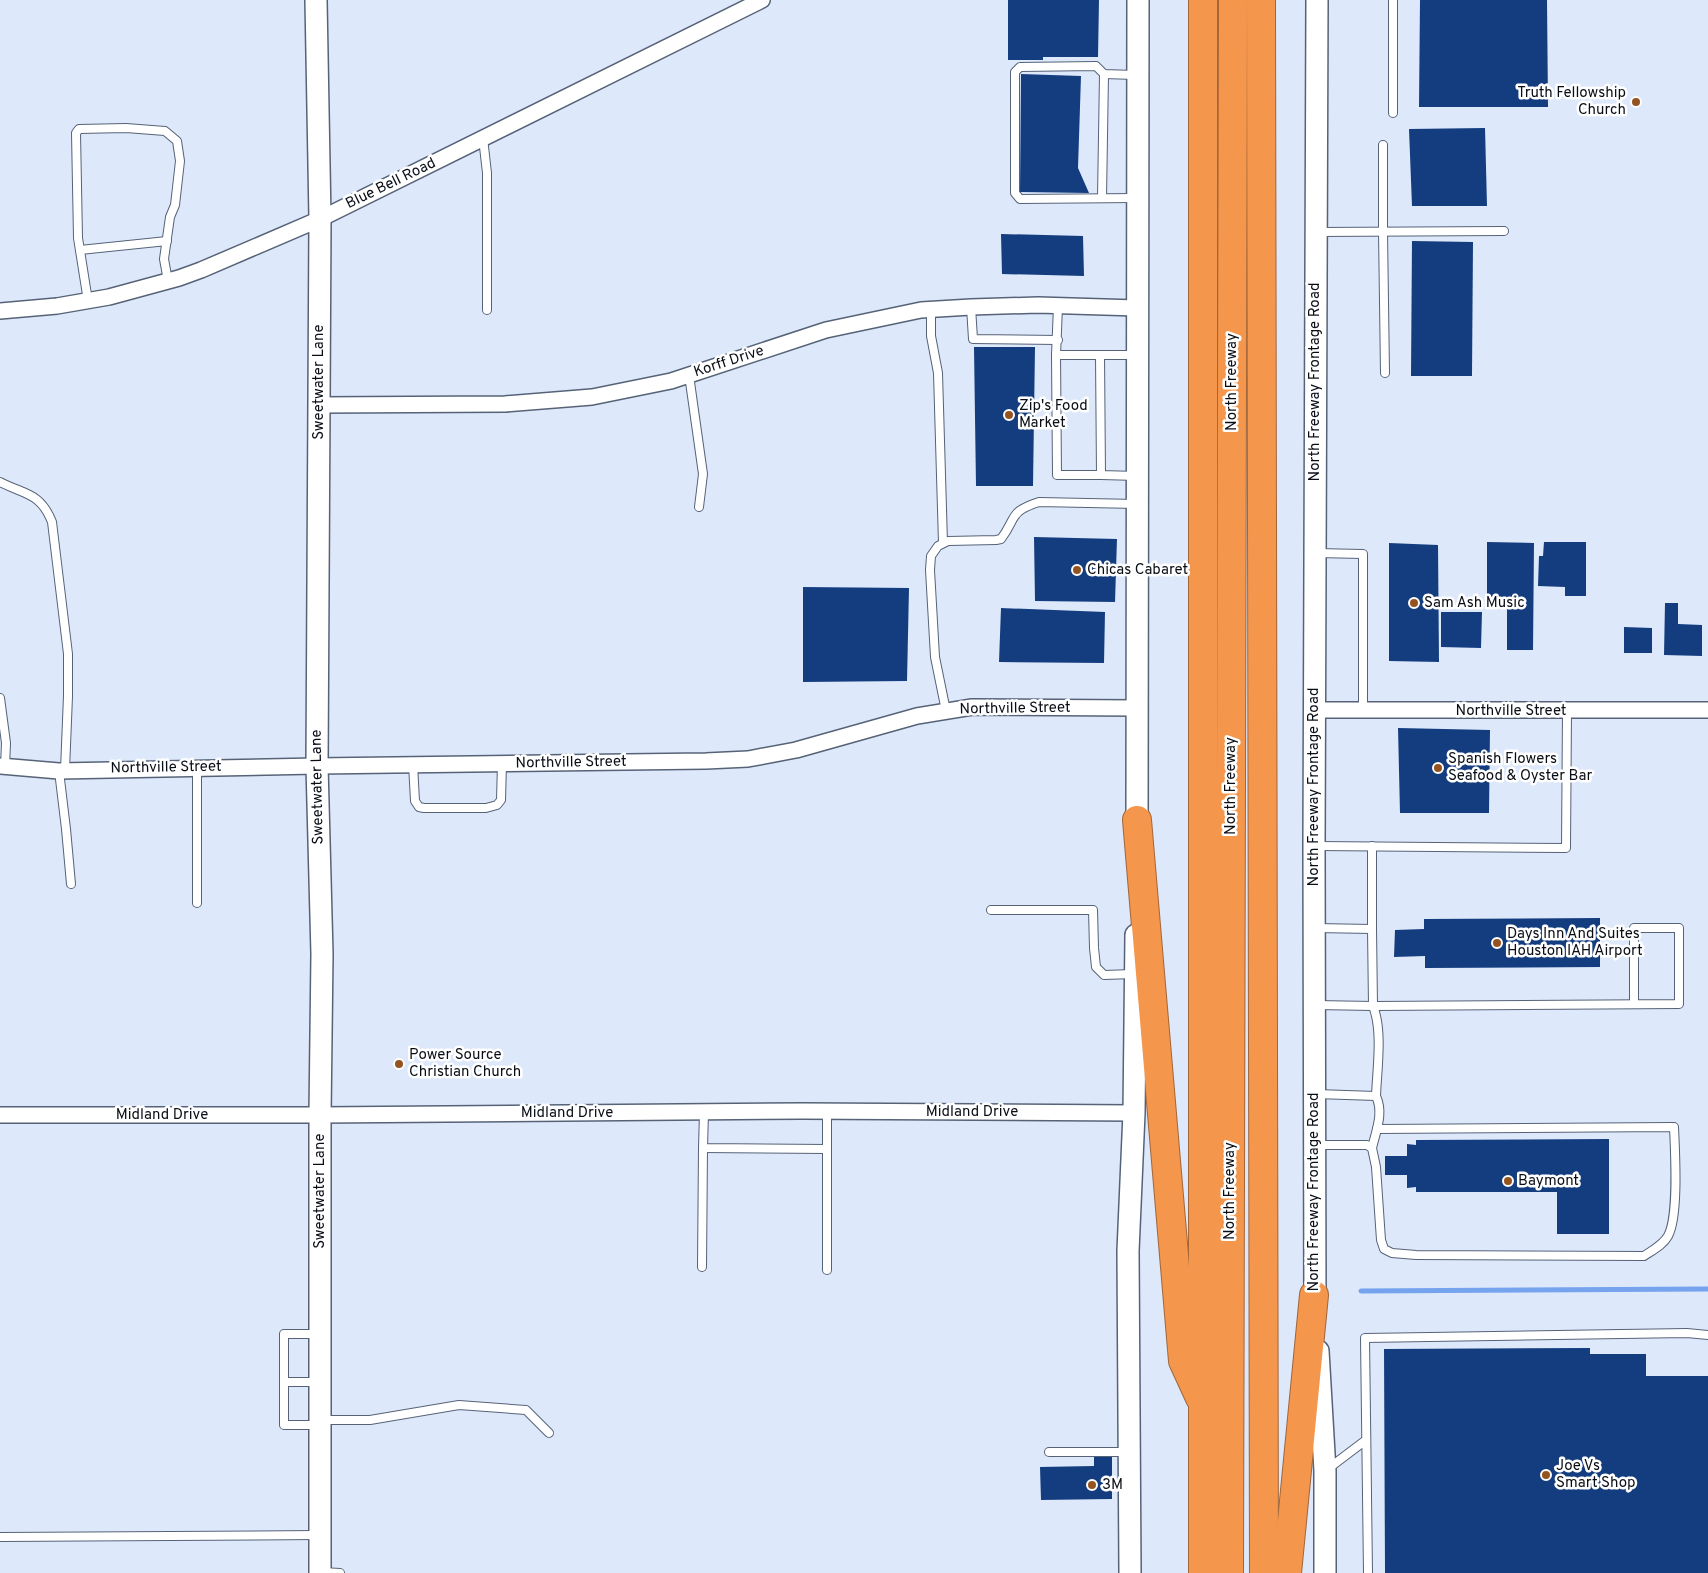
<svg xmlns="http://www.w3.org/2000/svg" width="1708" height="1573" font-family="Overpass,sans-serif">
<style>
.lines{fill:none;stroke-linecap:round;stroke-linejoin:round}
.stream{stroke:#75a3ee;stroke-width:5}
.building{fill:#143d7f}
.lane-casing{stroke:#566377;stroke-width:10}
.street-casing{stroke:#566377;stroke-width:18}
.secondary-casing{stroke:#566377;stroke-width:24}
.highway-casing{stroke:#a26639;stroke-width:30}
.lane{stroke:#fff;stroke-width:8}
.street{stroke:#fff;stroke-width:15}
.secondary{stroke:#fff;stroke-width:21}
.highway{stroke:#f4964c;stroke-width:28}
.poi-dot{fill:#95541f;stroke:#fff;stroke-width:2}
.labels{text-anchor:middle;dominant-baseline:central;stroke-width:5;stroke-linejoin:round;paint-order:stroke}
.poi-label{font-size:15px;fill:#090d15;stroke:#fff;text-anchor:start}
.street-label{font-size:15px;fill:#090d15;stroke:#fff}
</style>
<rect width="100%" height="100%" fill="#dde8fb"/>
<g class="lines">
<!-- stream -->
<path class="stream" d="M1361 1291 1708 1289"/>
</g>
<!-- building -->
<g class="building">
<path d="M1008 0H1099L1098 57H1043V60H1008Z"/>
<path d="M1420 0H1547L1548 107H1419Z"/>
<path d="M1021 74 1081 76 1078 168 1089 193 1020 192Z"/>
<path d="M1485 128 1487 206H1412L1409 129Z"/>
<path d="M1001 234 1083 236 1084 276 1002 274Z"/>
<path d="M1412 241 1473 242 1472 376H1411Z"/>
<path d="M974 347H1035L1033 486H976Z"/>
<path d="M1034 537 1117 539 1115 602 1035 601Z"/>
<path d="M1487 542 1534 543 1533 650H1507V598H1487Z"/>
<path d="M1544 542H1586V596H1565V587L1538 586 1539 556H1543Z"/>
<path d="M1389 543 1438 545 1439 662 1389 661Z"/>
<path d="M803 587 909 588 907 681 803 682Z"/>
<path d="M1665 603H1678V624L1702 625V656L1664 655Z"/>
<path d="M1001 608 1105 612 1104 663 999 662Z"/>
<path d="M1441 612H1482L1481 648 1441 647Z"/>
<path d="M1624 627 1652 628V653H1624Z"/>
<path d="M1398 728 1490 730 1489 813H1400Z"/>
<path d="M1600 918V967L1425 968V956L1394 957 1395 930 1424 929V919Z"/>
<path d="M1609 1139V1234H1557V1192H1416V1187L1407 1188V1175H1385V1156H1407V1144L1416 1145V1140Z"/>
<path d="M1590 1348V1354H1646V1376H1708V1573H1385L1384 1349Z"/>
<path d="M1094 1453H1112V1499L1041 1500 1040 1467 1094 1466Z"/>
</g>
<g class="lines">
<defs>
<g id="lane">
<path d="M1135 75 1104 74 1096 66 1020 67 1015 72V193L1020 199 1136 198"/>
<path d="M1393 113V0"/>
<path d="M483 138 487 173V310"/>
<path d="M1383 145V231L1385 373"/>
<path d="M1102 198 1104 74"/>
<path d="M1318 232 1504 231"/>
<path d="M80 250 167 241"/>
<path d="M88 301 78 238 76 133 79 129 126 128 165 131 177 141 180 161 175 205 170 217 164 259 168 281"/>
<path d="M971 307 973 339 1058 340"/>
<path d="M931 310V336L938 373 943 543"/>
<path d="M1056 355 1058 306"/>
<path d="M1100 355H1056L1057 475H1101"/>
<path d="M1137 355H1100L1101 475 1137 476"/>
<path d="M689 375 703 474 699 507"/>
<path d="M0 482C25 495 40 492 52 522L68 654V696L65 770"/>
<path d="M1316 553 1363 554V711"/>
<path d="M0 698 6 743 5 767"/>
<path d="M946 711 935 657 930 570 931 556 938 546 948 541 996 540 1001 539C1017 518 1008 512 1039 502L1137 504"/>
<path d="M413 764 415 801 419 807 424 808H486L497 805 501 800 502 763"/>
<path d="M197 768V903"/>
<path d="M59 771 66 829 71 884"/>
<path d="M1316 846 1566 848 1567 711"/>
<path d="M1372 846V929"/>
<path d="M991 910H1093L1094 948 1096 967 1104 975 1133 974"/>
<path d="M1316 1005 1373 1006 1372 929 1316 928"/>
<path d="M1316 1094 1376 1096C1384 1113 1376 1131 1372 1148"/>
<path d="M1376 1096C1377 1069 1383 1031 1373 1006L1679 1004V928H1634V1004"/>
<path d="M704 1112 703 1148 827 1149"/>
<path d="M1316 1145H1367L1372 1148 1376 1167 1381 1240 1384 1249 1392 1253 1416 1255 1644 1256C1653 1250 1663 1245 1668 1236 1679 1216 1675 1151 1674 1127L1377 1129"/>
<path d="M702 1267 703 1148"/>
<path d="M827 1270V1112"/>
<path d="M284 1382H318"/>
<path d="M321 1420H370L459 1405 526 1410 549 1433"/>
<path d="M318 1425H284V1334H318"/>
<path d="M1049 1452H1127"/>
<path d="M1329 1468 1366 1440"/>
<path d="M0 1537 318 1535"/>
<path d="M322 1572 340 1573"/>
<path d="M1368 1573 1365 1338 1687 1333 1708 1335"/>
</g>
<g id="street">
<path d="M0 311 57 306 109 297 179 278 201 270 320 219 762 0"/>
<path d="M319 405 505 404 592 397 671 381 826 330 921 310 971 307 1038 305 1137 308"/>
<path d="M1315 710H1708"/>
<path d="M0 766 59 771 317 766 706 761 748 759 796 750 917 716 972 707 1137 708"/>
<path d="M0 1115H320L802 1111 1134 1113"/>
</g>
<g id="secondary">
<path d="M316 0 320 219 317 766 322 954 320 1115V1573"/>
<path d="M1137 835 1138 0"/>
<path d="M1315 1311 1314 846 1317 0"/>
<path d="M1318 1351 1325 1471V1573"/>
<path d="M1130 1573 1128 1251 1134 1113 1136 935"/>
</g>
<g id="highway">
<path d="M1203 0V1573"/>
<path d="M1261 0 1264 1573"/>
<path d="M1137 820 1183 1361 1200 1398"/>
<path d="M1229 1573 1233 0"/>
<path d="M1287 1573 1314 1295"/>
</g>
</defs>
<!-- lane casing -->
<use href="#lane" class="lane-casing"/>
<!-- street casing -->
<use href="#street" class="street-casing"/>
<!-- secondary casing -->
<use href="#secondary" class="secondary-casing"/>
<!-- highway casing -->
<use href="#highway" class="highway-casing"/>
<!-- lane -->
<use href="#lane" class="lane"/>
<!-- street -->
<use href="#street" class="street"/>
<!-- secondary -->
<use href="#secondary" class="secondary"/>
<!-- highway -->
<use href="#highway" class="highway"/>
</g>
<!-- markers -->
<g class="poi-dot">
<circle cx="1636" cy="102" r="5"/>
<circle cx="1009" cy="415" r="5"/>
<circle cx="1077" cy="570" r="5"/>
<circle cx="1414" cy="603" r="5"/>
<circle cx="1438" cy="768" r="5"/>
<circle cx="1497" cy="943" r="5"/>
<circle cx="399" cy="1064" r="5"/>
<circle cx="1508" cy="1181" r="5"/>
<circle cx="1546" cy="1475" r="5"/>
<circle cx="1092" cy="1485" r="5"/>
</g>
<g class="labels">
<!-- poi labels -->
<g class="poi-label">
<text x="1626" y="93" text-anchor="end">Truth Fellowship<tspan x="1626" dy="17">Church</tspan></text>
<text x="1019" y="406">Zip's Food<tspan x="1019" dy="17">Market</tspan></text>
<text x="1087" y="570">Chicas Cabaret</text>
<text x="1424" y="603">Sam Ash Music</text>
<text x="1448" y="759">Spanish Flowers<tspan x="1448" dy="17">Seafood &amp; Oyster Bar</tspan></text>
<text x="1507" y="934">Days Inn And Suites<tspan x="1507" dy="17">Houston IAH Airport</tspan></text>
<text x="409" y="1055">Power Source<tspan x="409" dy="17">Christian Church</tspan></text>
<text x="1518" y="1181">Baymont</text>
<text x="1556" y="1466">Joe Vs<tspan x="1556" dy="17">Smart Shop</tspan></text>
<text x="1102" y="1485">3M</text>
</g>
<!-- street labels -->
<g class="street-label">
<text transform="translate(391 184) rotate(-26)">Blue Bell Road</text>
<text transform="translate(729 362) rotate(-18)">Korff Drive</text>
<text transform="translate(319 382) rotate(-90)">Sweetwater Lane</text>
<text transform="translate(1232 382) rotate(-90)">North Freeway</text>
<text transform="translate(1315 382) rotate(-90)">North Freeway Frontage Road</text>
<text transform="translate(1015 709) rotate(-1)">Northville Street</text>
<text x="1511" y="711">Northville Street</text>
<text transform="translate(571 763) rotate(-1)">Northville Street</text>
<text transform="translate(166 768) rotate(-1)">Northville Street</text>
<text transform="translate(1231 786) rotate(-90)">North Freeway</text>
<text transform="translate(318 787) rotate(-91)">Sweetwater Lane</text>
<text transform="translate(1314 787) rotate(-90)">North Freeway Frontage Road</text>
<text x="972" y="1112">Midland Drive</text>
<text x="567" y="1113">Midland Drive</text>
<text x="162" y="1115">Midland Drive</text>
<text transform="translate(320 1191) rotate(-90)">Sweetwater Lane</text>
<text transform="translate(1230 1191) rotate(-90)">North Freeway</text>
<text transform="translate(1314 1192) rotate(-90)">North Freeway Frontage Road</text>
</g>
</g>
</svg>
